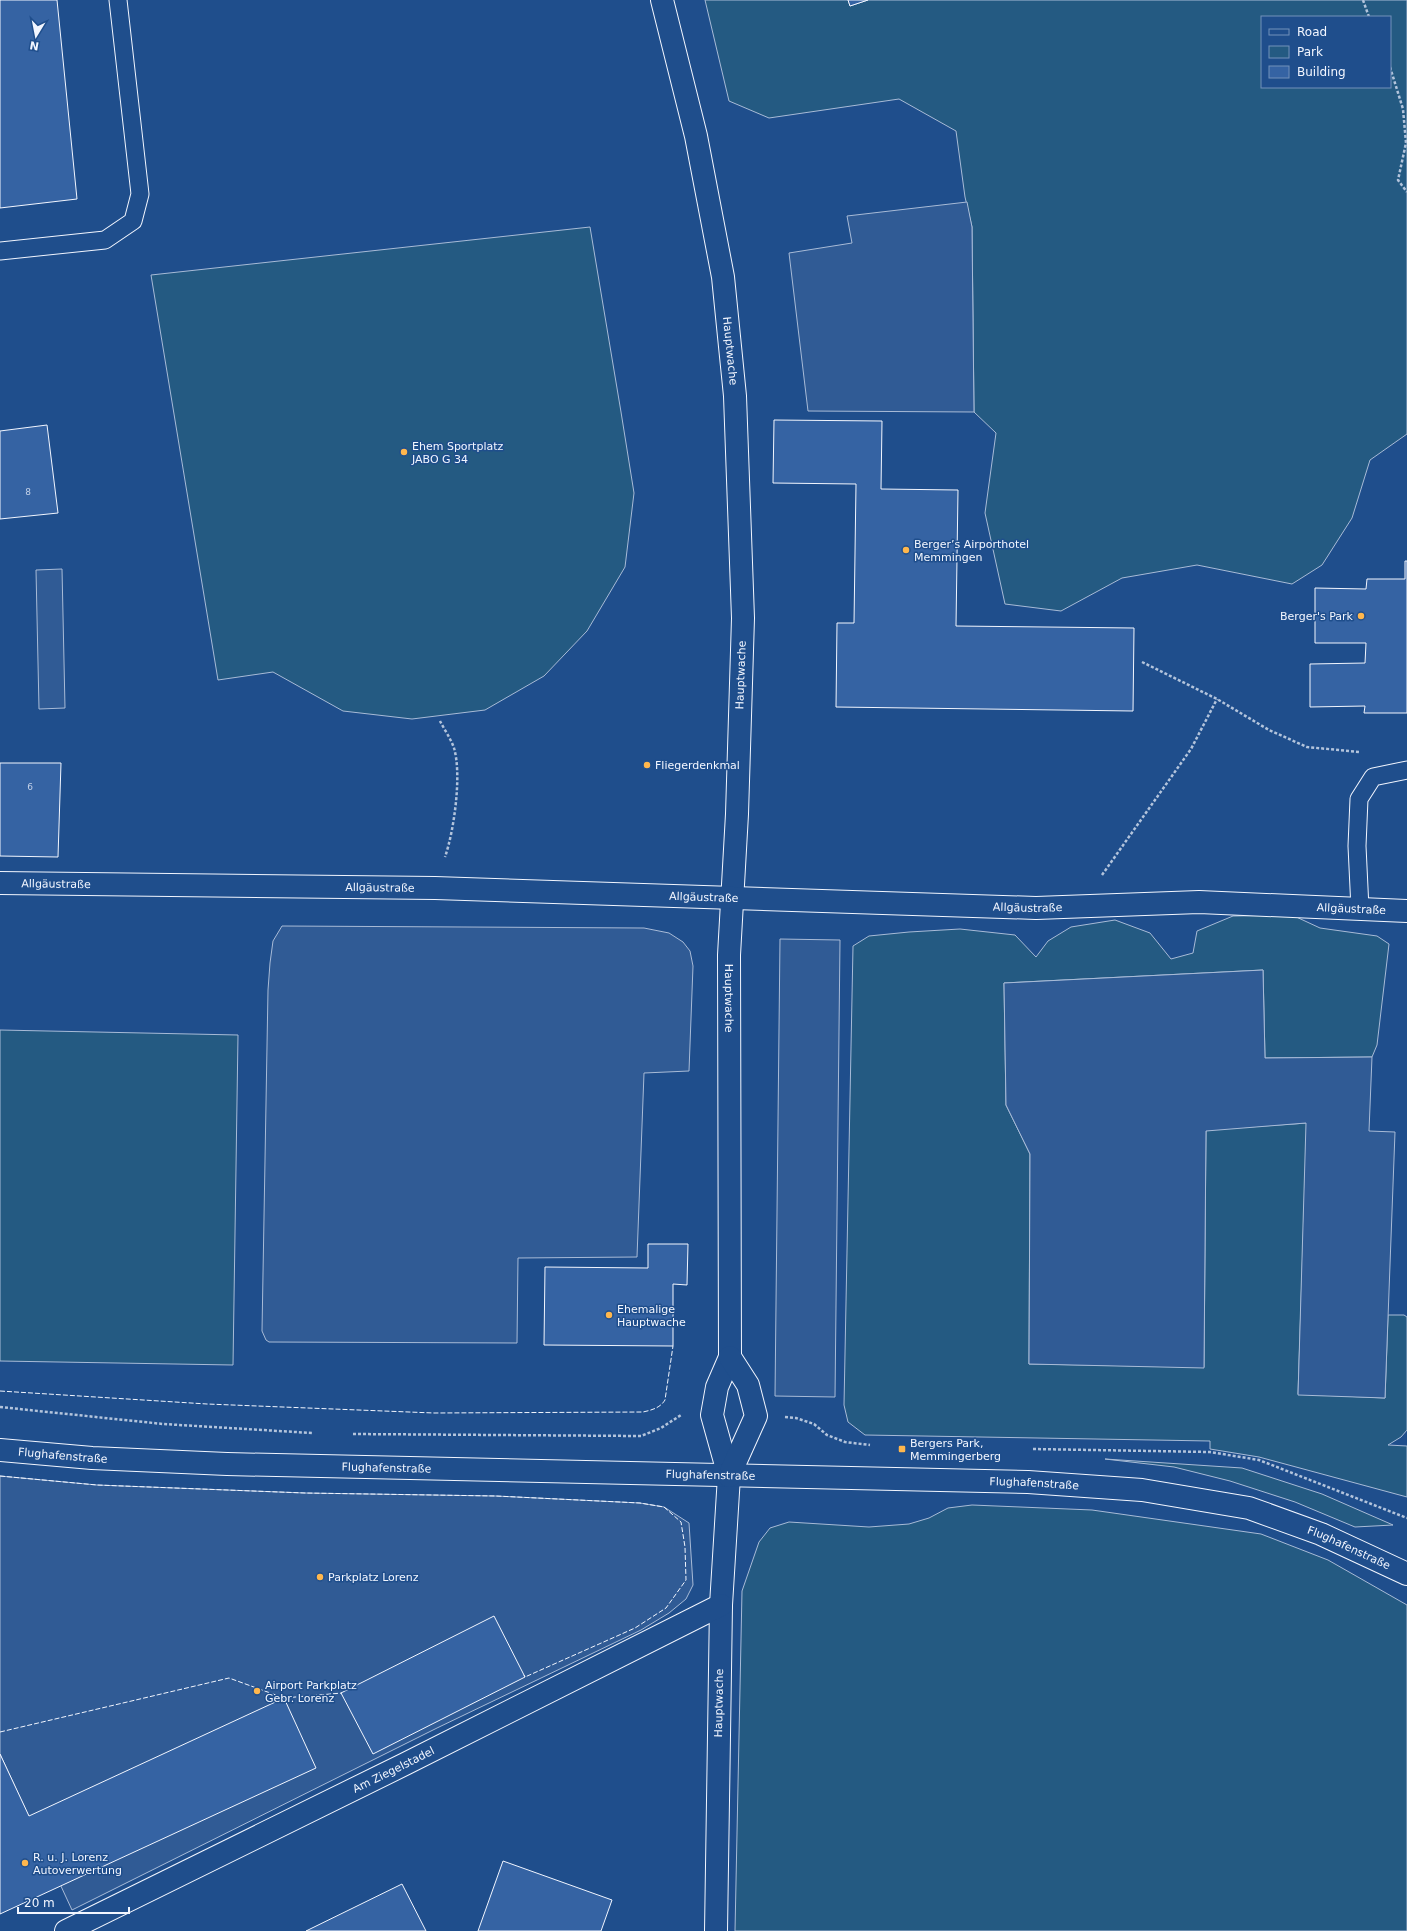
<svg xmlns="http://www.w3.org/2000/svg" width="1407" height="1931" font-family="'DejaVu Sans',sans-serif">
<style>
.green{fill:#245a82;stroke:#a8bbd7;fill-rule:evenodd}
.parking{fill:#305b95;stroke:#a8bbd7}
.building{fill:#3563a3;stroke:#f2f6ff}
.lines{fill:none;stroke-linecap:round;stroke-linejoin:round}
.service-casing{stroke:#f2f6ff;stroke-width:19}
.minor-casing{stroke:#f2f6ff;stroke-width:24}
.path{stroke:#b3c4dc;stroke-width:2.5;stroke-dasharray:3 2;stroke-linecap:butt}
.service{stroke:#1f4e8c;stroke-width:17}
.minor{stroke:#1f4e8c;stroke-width:22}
.fence{stroke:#f2f6ff;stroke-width:1;stroke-dasharray:5 2;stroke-linecap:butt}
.poi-dot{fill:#ffb74d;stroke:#1f4e8c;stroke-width:1.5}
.labels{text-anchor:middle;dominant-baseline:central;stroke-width:3;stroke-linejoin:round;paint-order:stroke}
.number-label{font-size:9px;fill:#c3d1e8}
.street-label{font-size:11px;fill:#f2f6ff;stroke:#1f4e8c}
.poi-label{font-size:11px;fill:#f2f6ff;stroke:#1f4e8c;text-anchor:start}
</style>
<rect width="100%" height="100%" fill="#1f4e8c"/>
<!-- green -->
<g class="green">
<path d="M705 0H848L850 6 868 0H1407V434L1370 460 1352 518 1322 565 1292 584 1197 565 1122 578 1061 611 1005 604 985 513 996 433 974 412 972 227 965 197 956 131 899 99 769 118 729 101ZM1262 17H1390V87H1262Z"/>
<path d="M590 227 621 412 634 493 625 567 587 631 544 676 485 710 412 719 343 711 273 672 218 680 151 275Z"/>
<path d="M1292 915 1320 928 1377 936 1389 944 1377 1045 1372 1057 1265 1058 1263 970 1004 983 1006 1105 1030 1154 1029 1364 1204 1367 1206 1130 1307 1123 1298 1394 1385 1398 1388 1315H1404L1407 1317V1430L1401 1437 1388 1445 1407 1446V1497L1259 1457 1210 1449V1441L865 1435 848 1422 844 1405 853 946 869 936 909 932 960 929 1015 935 1036 957 1048 941 1071 927 1115 920 1150 933 1171 959 1193 953 1197 931 1233 916Z"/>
<path d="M0 1030 238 1035 233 1365 0 1361Z"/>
<path d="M1105 1459 1242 1468 1322 1494 1393 1525 1355 1527 1295 1502 1230 1481 1174 1467Z"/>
<path d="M972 1505 1092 1510 1261 1534 1328 1560 1407 1605V1931H735L742 1591 759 1542 770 1528 789 1522 869 1527 909 1524 929 1518 948 1508Z"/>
</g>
<!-- parking -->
<g class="parking">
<path d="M967 202 972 227 974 412 808 411 789 253 852 243 847 216Z"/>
<path d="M62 569 65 708 39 709 36 570Z"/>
<path d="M282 926 644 928 669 933 683 942 690 951 693 966 689 1071 644 1073 637 1257 518 1258 517 1343 269 1342 266 1340 262 1331 268 990 270 963 273 941Z"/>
<path d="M780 939 840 940 835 1397 775 1396Z"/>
<path d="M1263 970 1265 1058 1372 1057 1369 1131 1395 1132 1385 1398 1298 1395 1306 1123 1206 1131 1204 1368 1029 1364 1030 1154 1006 1105 1004 983Z"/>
<path d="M0 1476 97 1485 305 1493 496 1496 640 1503 664 1507 689 1523 693 1585 686 1599 669 1613 641 1630 437 1728 72 1910 0 1754Z"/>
</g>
<!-- building -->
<g class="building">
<path d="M0 0H57L77 199 0 208Z"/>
<path d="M848 0H868L850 6Z"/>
<path d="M774 420 882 421 881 489 958 490 956 626 1134 628 1133 711 836 707 837 623H854L856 484 773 483Z"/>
<path d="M47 425 58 513 0 519V431Z"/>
<path d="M1405 561H1407V713H1364L1365 706 1310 707V664L1365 663 1366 643H1315V588L1366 589 1367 579H1405Z"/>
<path d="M0 763H61L58 857 0 856Z"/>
<path d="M648 1244H688L687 1285 673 1284V1346L544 1345 545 1267 648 1268Z"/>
<path d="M494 1616 525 1677 373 1754 341 1693Z"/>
<path d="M284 1698 316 1768 0 1914V1754L29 1816Z"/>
<path d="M503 1861 612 1900 601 1931H478Z"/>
<path d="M402 1884 426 1931H306Z"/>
</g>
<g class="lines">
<defs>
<g id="service">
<path d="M0 251 105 240 133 221 140 194 118 0"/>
<path d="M1360 909 1357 846 1359 799 1373 777 1407 770"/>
</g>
<g id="minor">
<path id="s1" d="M662 0 696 136 723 277 735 396 743 618 737 814 729 955 730 1357 717 1387 712 1415 729 1476 721 1605 716 1931"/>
<path id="s2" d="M0 883 435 888 1036 908 1199 902 1407 911"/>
<path id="s3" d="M0 1450 92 1458 227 1464 1028 1482 1142 1490 1249 1508 1321 1534 1407 1574"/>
<path d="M729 1476 756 1416 748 1385 730 1357"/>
<path id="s4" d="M66 1931 405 1764 721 1605"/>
</g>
</defs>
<!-- service casing -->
<use href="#service" class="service-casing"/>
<!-- minor casing -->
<use href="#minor" class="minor-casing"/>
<!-- path -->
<g class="path">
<path d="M1363 0 1369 17"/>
<path d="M1390 67 1403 109 1406 143 1398 180 1407 192"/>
<path d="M1142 662 1217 699 1269 730 1307 747 1359 752"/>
<path d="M440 721C444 729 451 739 454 748 462 775 454 831 445 857"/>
<path d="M1102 875 1191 749 1217 699"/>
<path d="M0 1407 163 1424 312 1433"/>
<path d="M785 1417 796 1418 814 1424 827 1435 845 1442 870 1445"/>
<path d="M353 1434 641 1436 661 1428 681 1415"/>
<path d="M1033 1449 1210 1452 1259 1460 1407 1518"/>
</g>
<!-- service -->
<use href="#service" class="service"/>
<!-- minor -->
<use href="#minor" class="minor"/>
<!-- fence -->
<g class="fence">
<path d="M0 1391 207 1404 434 1413 643 1412C652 1410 660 1408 665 1400L673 1346"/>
<path d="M0 1476 97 1485 305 1493 496 1496 640 1503 664 1507 681 1522 685 1547 686 1580 666 1608 635 1628 525 1677 524 1675"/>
<path d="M0 1732 229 1678 284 1698 342 1693"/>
</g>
</g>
<!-- markers -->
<g class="poi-dot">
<circle cx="404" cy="452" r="4"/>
<circle cx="906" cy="550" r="4"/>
<circle cx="1361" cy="616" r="4"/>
<circle cx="647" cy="765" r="4"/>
<circle cx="609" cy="1315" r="4"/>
<rect x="898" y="1445" width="8" height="8" rx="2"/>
<circle cx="320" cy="1577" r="4"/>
<circle cx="257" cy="1691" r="4"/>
<circle cx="25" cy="1863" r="4"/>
</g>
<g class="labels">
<!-- number labels -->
<g class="number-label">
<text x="28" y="492">8</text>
<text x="30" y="787">6</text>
</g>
<!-- street labels -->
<g class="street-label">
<text stroke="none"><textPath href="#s1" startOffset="358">Hauptwache</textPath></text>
<text transform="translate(741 675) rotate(-88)">Hauptwache</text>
<text stroke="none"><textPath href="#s2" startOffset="56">Allgäustraße</textPath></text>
<text stroke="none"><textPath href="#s2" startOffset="380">Allgäustraße</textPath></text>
<text stroke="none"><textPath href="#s2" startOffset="704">Allgäustraße</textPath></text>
<text stroke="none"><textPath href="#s2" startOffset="1028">Allgäustraße</textPath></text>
<text stroke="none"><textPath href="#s2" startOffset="1352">Allgäustraße</textPath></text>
<text stroke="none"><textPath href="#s1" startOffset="1006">Hauptwache</textPath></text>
<text stroke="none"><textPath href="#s3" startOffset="63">Flughafenstraße</textPath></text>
<text stroke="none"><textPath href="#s3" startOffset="387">Flughafenstraße</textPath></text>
<text stroke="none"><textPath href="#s3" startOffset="711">Flughafenstraße</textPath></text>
<text stroke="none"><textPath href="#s3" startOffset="1035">Flughafenstraße</textPath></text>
<text stroke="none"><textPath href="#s3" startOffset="1359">Flughafenstraße</textPath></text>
<text transform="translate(719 1703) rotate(-89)">Hauptwache</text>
<text stroke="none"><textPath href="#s4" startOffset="365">Am Ziegelstadel</textPath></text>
</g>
<!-- poi labels -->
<g class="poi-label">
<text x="412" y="446">Ehem Sportplatz<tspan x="412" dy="13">JABO G 34</tspan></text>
<text x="914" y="544">Berger’s Airporthotel<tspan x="914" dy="13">Memmingen</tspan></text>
<text x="1353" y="616" text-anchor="end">Berger's Park</text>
<text x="655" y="765">Fliegerdenkmal</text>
<text x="617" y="1309">Ehemalige<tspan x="617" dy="13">Hauptwache</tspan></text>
<text x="910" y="1443">Bergers Park,<tspan x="910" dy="13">Memmingerberg</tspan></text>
<text x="328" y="1577">Parkplatz Lorenz</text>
<text x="265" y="1685">Airport Parkplatz<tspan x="265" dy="13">Gebr. Lorenz</tspan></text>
<text x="33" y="1857">R. u. J. Lorenz<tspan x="33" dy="13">Autoverwertung</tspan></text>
</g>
</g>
<!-- legend -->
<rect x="1261" y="16" width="130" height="72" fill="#1f4e8c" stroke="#7391ba"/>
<rect x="1269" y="29" width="20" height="6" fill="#1f4e8c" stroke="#7391ba"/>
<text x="1297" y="36" font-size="12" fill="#f2f6ff">Road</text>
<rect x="1269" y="46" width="20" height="12" fill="#245a82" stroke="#7391ba"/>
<text x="1297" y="56" font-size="12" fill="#f2f6ff">Park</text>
<rect x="1269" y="66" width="20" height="12" fill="#3563a3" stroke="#7391ba"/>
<text x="1297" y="76" font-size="12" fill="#f2f6ff">Building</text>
<!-- north arrow -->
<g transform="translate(36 36) rotate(190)" stroke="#1f4e8c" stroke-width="3" paint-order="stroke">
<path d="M0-3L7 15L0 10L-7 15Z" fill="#f2f6ff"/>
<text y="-6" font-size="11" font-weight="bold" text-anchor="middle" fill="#f2f6ff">N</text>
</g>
<!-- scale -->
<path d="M18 1907v6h111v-6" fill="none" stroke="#f2f6ff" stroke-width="2"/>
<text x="24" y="1907" font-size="12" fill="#f2f6ff" stroke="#1f4e8c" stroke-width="3" paint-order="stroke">20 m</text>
</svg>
